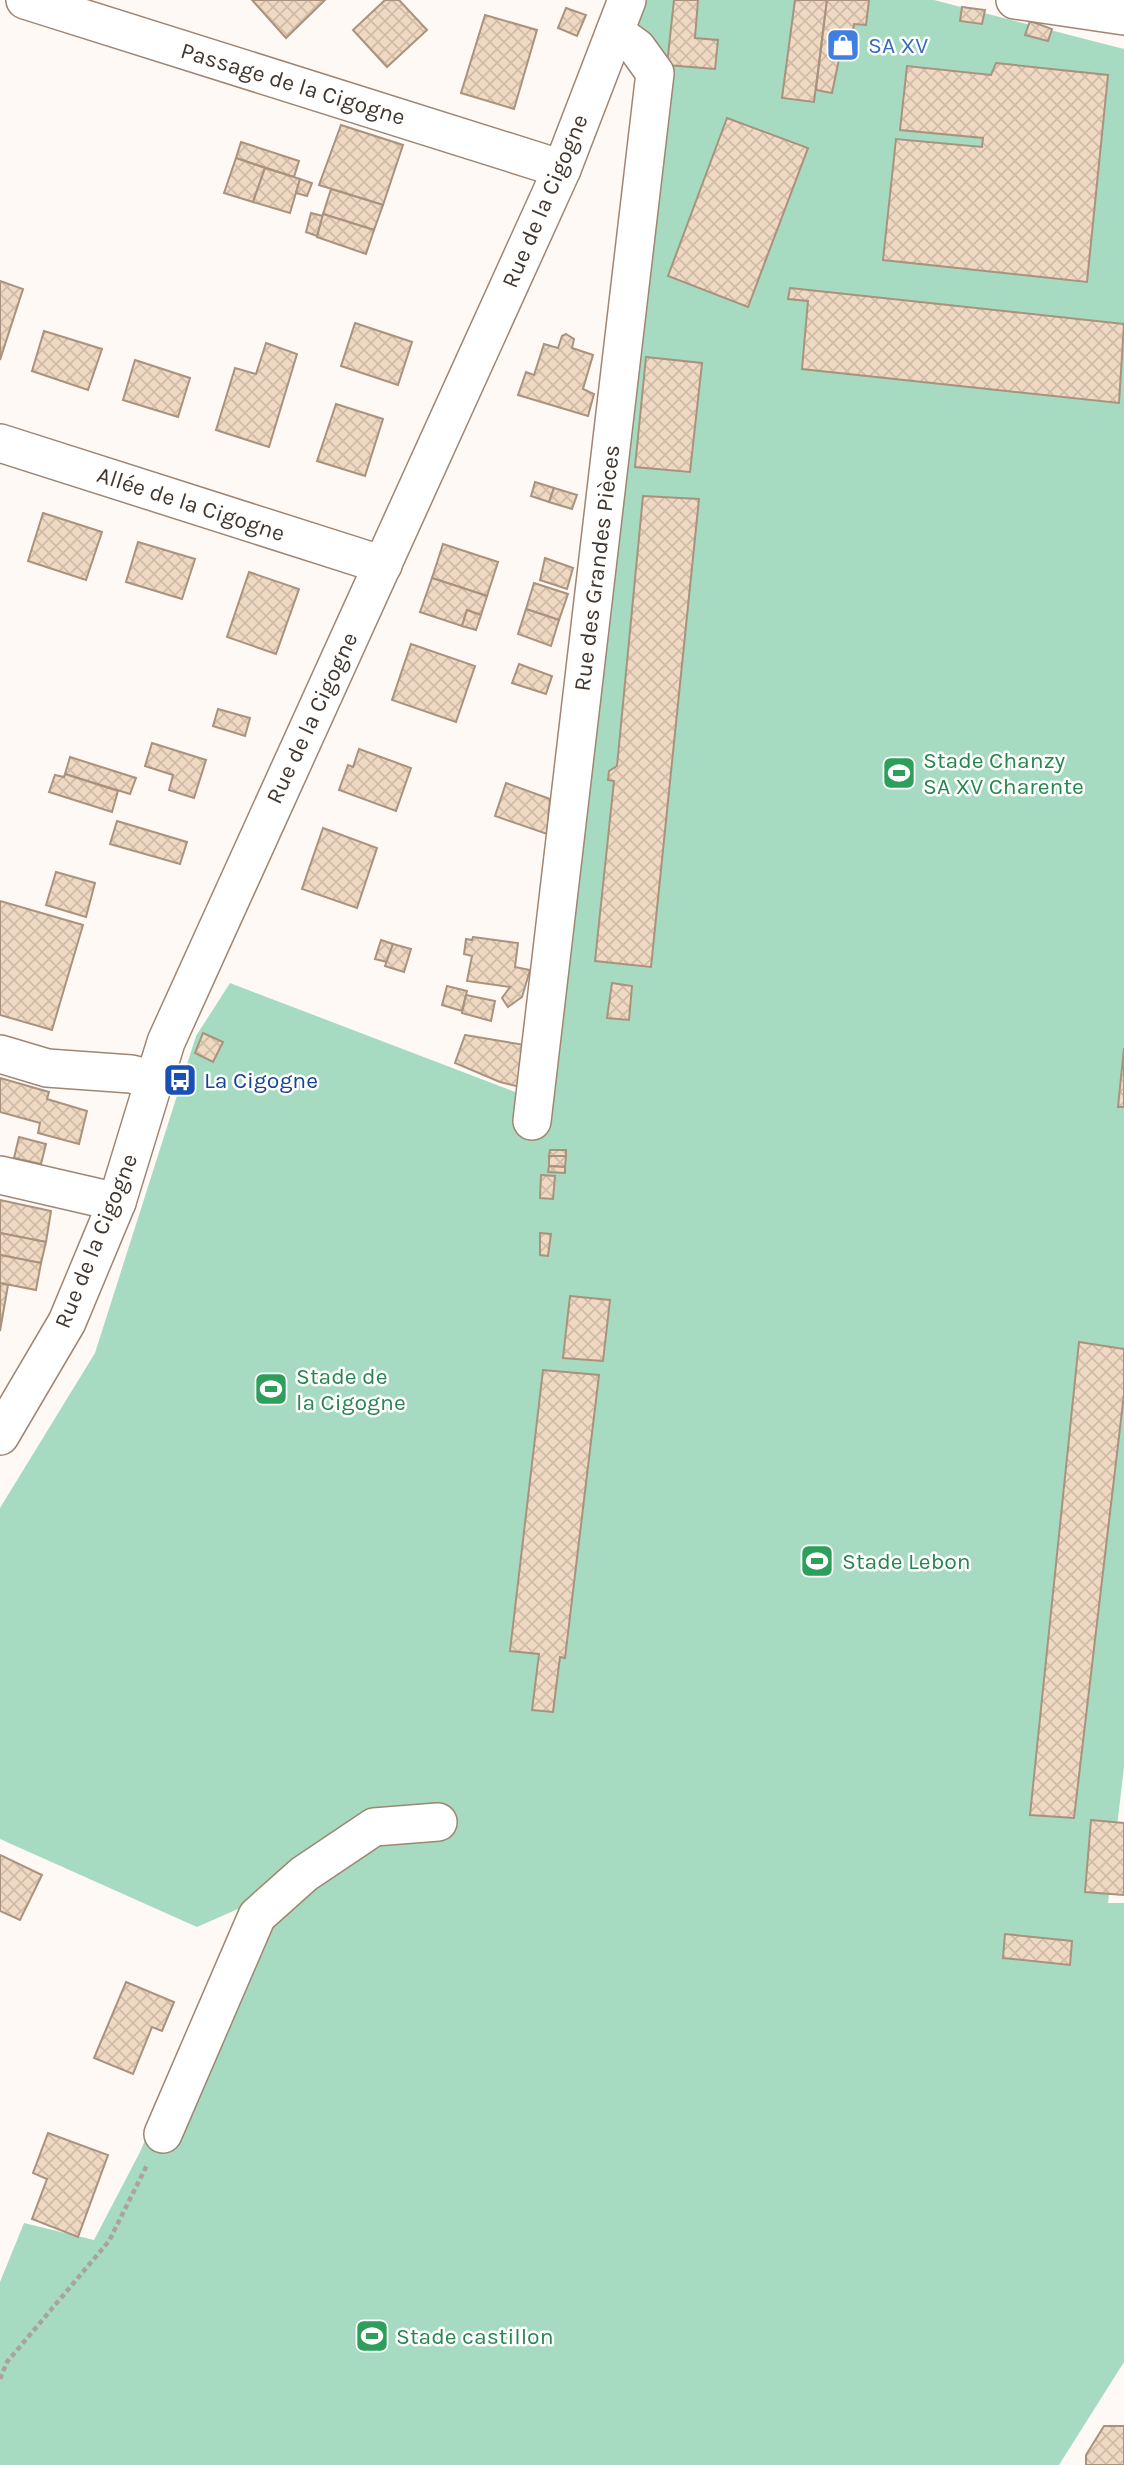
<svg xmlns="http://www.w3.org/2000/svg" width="1124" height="2465" font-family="Karla,sans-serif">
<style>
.green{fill:#a6dbc1}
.building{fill:url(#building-cross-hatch);stroke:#a9937e;stroke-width:2}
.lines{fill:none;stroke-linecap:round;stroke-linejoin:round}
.minor-casing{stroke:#9e8673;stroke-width:40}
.path{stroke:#aaa39d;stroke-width:4.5;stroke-dasharray:5 3.5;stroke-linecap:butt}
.minor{stroke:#fff;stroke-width:37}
.labels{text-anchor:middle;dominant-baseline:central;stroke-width:5;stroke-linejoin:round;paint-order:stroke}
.shop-label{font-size:23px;fill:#366cbe;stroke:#fff;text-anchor:start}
.street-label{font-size:23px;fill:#41372f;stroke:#fff}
.leisure-label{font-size:23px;fill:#27864d;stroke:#fff;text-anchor:start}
.transit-label{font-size:23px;fill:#164399;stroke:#fff;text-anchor:start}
</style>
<defs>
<pattern id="building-cross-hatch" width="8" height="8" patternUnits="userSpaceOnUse" patternTransform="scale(1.75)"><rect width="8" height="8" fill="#f0d9c2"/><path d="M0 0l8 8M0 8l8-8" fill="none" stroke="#cfbba7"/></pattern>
</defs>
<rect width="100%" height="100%" fill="#fef9f5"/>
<!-- green -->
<path class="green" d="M646 0H934L1124 49V1767L1108 1903H1124V2362L1059 2465H0V2282L24 2223 94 2240 140 2152 247 1905 197 1927 0 1839V1508L95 1353 196 1036 230 983 544 1103 669 76 633 26Z"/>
<!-- building -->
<g class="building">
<path d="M252 0H325L286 38Z"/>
<path d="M385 0H399L427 30 387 67 353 30Z"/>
<path d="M674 0H698L695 38 718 40 715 69 667 65Z"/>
<path d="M795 0H827L814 102 782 98Z"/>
<path d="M827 0H869L866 25 854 24 849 59H839L832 93 816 90Z"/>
<path d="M962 7 985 10 982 24 960 21Z"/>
<path d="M566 8 586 15 577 36 558 28Z"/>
<path d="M485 15 537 30 514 109 461 93Z"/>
<path d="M1030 21 1052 29 1048 41 1025 35Z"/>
<path d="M996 63 1108 75 1087 282 883 260 896 139 982 147 983 138 900 130 907 66 991 75Z"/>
<path d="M727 118 808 148 748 307 668 276Z"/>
<path d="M341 125 403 145 383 205 319 185Z"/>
<path d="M241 142 299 161 294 177 236 158Z"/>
<path d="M236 158 265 168 253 202 224 193Z"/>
<path d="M265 168 300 179 290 213 253 202Z"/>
<path d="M300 179 312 183 307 196 296 193Z"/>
<path d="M331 189 383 205 374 230 323 214Z"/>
<path d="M311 213 323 216 317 236 306 232Z"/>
<path d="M323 214 374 230 366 254 317 237Z"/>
<path d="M0 281 23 289 0 360Z"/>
<path d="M790 288 1124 324 1119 403 802 369 808 301 788 299Z"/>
<path d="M355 323 412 342 398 385 341 366Z"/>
<path d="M44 331 102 349 88 390 32 371Z"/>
<path d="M566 334 574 339 572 348 593 355 583 389 594 394 588 416 518 395 526 372 534 375 544 344 558 348 562 336Z"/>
<path d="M266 343 297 354 269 447 216 430 235 368 256 374Z"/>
<path d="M646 357 702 363 690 472 635 467Z"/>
<path d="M135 360 190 378 178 417 123 400Z"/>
<path d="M336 404 383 419 365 476 317 461Z"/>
<path d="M535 482 554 488 549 502 531 496Z"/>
<path d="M554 488 577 495 572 509 549 502Z"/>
<path d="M643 496 699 499 651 967 595 961 614 781 608 780 609 771 617 766Z"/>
<path d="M43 513 102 532 86 580 28 561Z"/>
<path d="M138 542 195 559 182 599 126 582Z"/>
<path d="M443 544 498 562 487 596 432 578Z"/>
<path d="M545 558 573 568 567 589 540 580Z"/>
<path d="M249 572 299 589 276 654 227 637Z"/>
<path d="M432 578 487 596 481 615 467 610 462 626 420 612Z"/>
<path d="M534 583 568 594 559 620 526 609Z"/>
<path d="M526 609 559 620 551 646 518 634Z"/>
<path d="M467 610 481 615 476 630 462 626Z"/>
<path d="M411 644 475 666 456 722 392 700Z"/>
<path d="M519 664 552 676 546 694 512 683Z"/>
<path d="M218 709 250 718 245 736 213 726Z"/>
<path d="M152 743 206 760 194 798 169 790 173 775 145 766Z"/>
<path d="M359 749 411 768 396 811 339 790 348 765 353 767Z"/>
<path d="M70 757 136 778 130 794 65 774Z"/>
<path d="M65 774 118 791 112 812 49 792 55 775 64 777Z"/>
<path d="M506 783 550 799 547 834 495 816Z"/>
<path d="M117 821 187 842 180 864 110 844Z"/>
<path d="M323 828 377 848 357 908 302 889Z"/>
<path d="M56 872 95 883 86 917 46 905Z"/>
<path d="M0 901 83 925 52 1030 0 1015Z"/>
<path d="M473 937 518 943 515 967 530 970 522 997 508 1007 502 998 510 987 467 981 472 956 464 954 466 939 472 940Z"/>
<path d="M381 940 393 944 387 962 375 959Z"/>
<path d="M393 944 411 949 404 972 385 966Z"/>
<path d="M612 983 632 986 629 1020 607 1018Z"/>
<path d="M447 986 467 991 462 1011 442 1005Z"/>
<path d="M466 995 495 1001 491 1021 462 1013Z"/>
<path d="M203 1033 223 1042 213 1062 195 1053Z"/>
<path d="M465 1035 531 1046 524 1088 500 1082 455 1063Z"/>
<path d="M1124 1048V1107H1118Z"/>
<path d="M0 1078 49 1092 47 1099 87 1111 79 1144 38 1133 40 1123 0 1112Z"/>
<path d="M19 1137 46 1144 41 1164 14 1158Z"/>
<path d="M550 1150H566V1156H549Z"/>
<path d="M549 1156H566L565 1167 549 1166Z"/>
<path d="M549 1166 565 1167V1173L548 1172Z"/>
<path d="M541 1175 555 1176 553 1199 540 1198Z"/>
<path d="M0 1200 51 1211 46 1242 0 1233Z"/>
<path d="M0 1233 46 1242 41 1263 0 1255Z"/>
<path d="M540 1233 551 1234 548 1256 540 1255Z"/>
<path d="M0 1255 41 1263 36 1290 0 1283Z"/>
<path d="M0 1283 8 1285 0 1331Z"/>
<path d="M570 1296 610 1300 603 1361 563 1358Z"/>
<path d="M1079 1342 1124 1349V1394L1074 1818 1030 1815Z"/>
<path d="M543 1370 599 1375 565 1658 560 1657 553 1712 532 1710 539 1654 510 1651Z"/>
<path d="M1091 1820 1124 1823V1895L1085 1892Z"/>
<path d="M0 1855 42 1875 20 1920 0 1911Z"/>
<path d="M1005 1934 1072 1941 1070 1965 1003 1958Z"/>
<path d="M126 1982 174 2002 162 2031 152 2027 133 2074 94 2058Z"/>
<path d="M48 2133 108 2155 78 2237 32 2219 47 2179 33 2173Z"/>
<path d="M1104 2426H1124V2465H1086V2455Z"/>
</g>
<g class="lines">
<defs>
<g id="minor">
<path d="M25 0 562 169"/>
<path d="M1015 0 1124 16"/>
<path d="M0 443 383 565"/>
<path d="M0 1054 47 1068 131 1074 155 1080"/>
<path d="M532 1121 655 73 637 48 615 32"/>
<path d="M0 1175 117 1202"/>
<path d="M0 1436 67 1322 117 1202 166 1042 562 169 627 0"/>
<path d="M163 2134 257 1916 304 1874 374 1827 438 1822"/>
</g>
</defs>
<!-- minor casing -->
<use href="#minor" class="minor-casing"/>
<!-- path -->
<path class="path" d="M0 2379 7 2362 109 2241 147 2165"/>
<!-- minor -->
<use href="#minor" class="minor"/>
</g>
<!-- icons -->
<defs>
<symbol id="shop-square" viewBox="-11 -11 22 22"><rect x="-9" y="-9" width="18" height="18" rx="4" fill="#3f7fe0" stroke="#fff"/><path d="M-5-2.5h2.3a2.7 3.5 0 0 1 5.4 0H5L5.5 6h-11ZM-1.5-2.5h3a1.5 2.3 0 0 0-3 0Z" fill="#fff"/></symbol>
<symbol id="stadium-square" viewBox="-11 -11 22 22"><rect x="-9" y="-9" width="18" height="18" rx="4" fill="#2e9e5b" stroke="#fff"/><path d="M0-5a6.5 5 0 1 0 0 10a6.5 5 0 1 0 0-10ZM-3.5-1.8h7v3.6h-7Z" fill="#fff"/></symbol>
<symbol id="bus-square" viewBox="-11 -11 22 22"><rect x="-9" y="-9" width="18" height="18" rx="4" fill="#1a4fb4" stroke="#fff"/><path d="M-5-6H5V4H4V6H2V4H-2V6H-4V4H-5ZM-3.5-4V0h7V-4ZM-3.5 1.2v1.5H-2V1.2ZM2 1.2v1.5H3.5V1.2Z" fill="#fff"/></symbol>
</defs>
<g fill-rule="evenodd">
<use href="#shop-square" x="824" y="26" width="38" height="38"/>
<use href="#stadium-square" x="880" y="754" width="38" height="38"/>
<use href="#bus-square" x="161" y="1061" width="38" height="38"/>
<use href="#stadium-square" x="252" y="1370" width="38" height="38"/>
<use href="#stadium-square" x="798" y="1542" width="38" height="38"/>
<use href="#stadium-square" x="353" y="2317" width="38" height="38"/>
</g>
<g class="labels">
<!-- shop labels -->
<g class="shop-label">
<text x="868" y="45">SA XV</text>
</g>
<!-- street labels -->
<g class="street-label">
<text transform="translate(293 84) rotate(17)">Passage de la Cigogne</text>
<text transform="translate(545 201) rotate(-67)">Rue de la Cigogne</text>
<text transform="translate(191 504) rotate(18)">Allée de la Cigogne</text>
<text transform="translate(597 568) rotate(-83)">Rue des Grandes Pièces</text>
<text transform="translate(312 718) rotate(-65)">Rue de la Cigogne</text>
<text transform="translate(96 1241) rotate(-68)">Rue de la Cigogne</text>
</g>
<!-- leisure labels -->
<g class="leisure-label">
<text x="923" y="760">Stade Chanzy<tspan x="923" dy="26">SA XV Charente</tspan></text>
<text x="296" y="1376">Stade de<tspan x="296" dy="26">la Cigogne</tspan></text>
<text x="842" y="1561">Stade Lebon</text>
<text x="396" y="2336">Stade castillon</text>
</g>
<!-- transit labels -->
<g class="transit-label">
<text x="204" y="1080">La Cigogne</text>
</g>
</g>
</svg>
